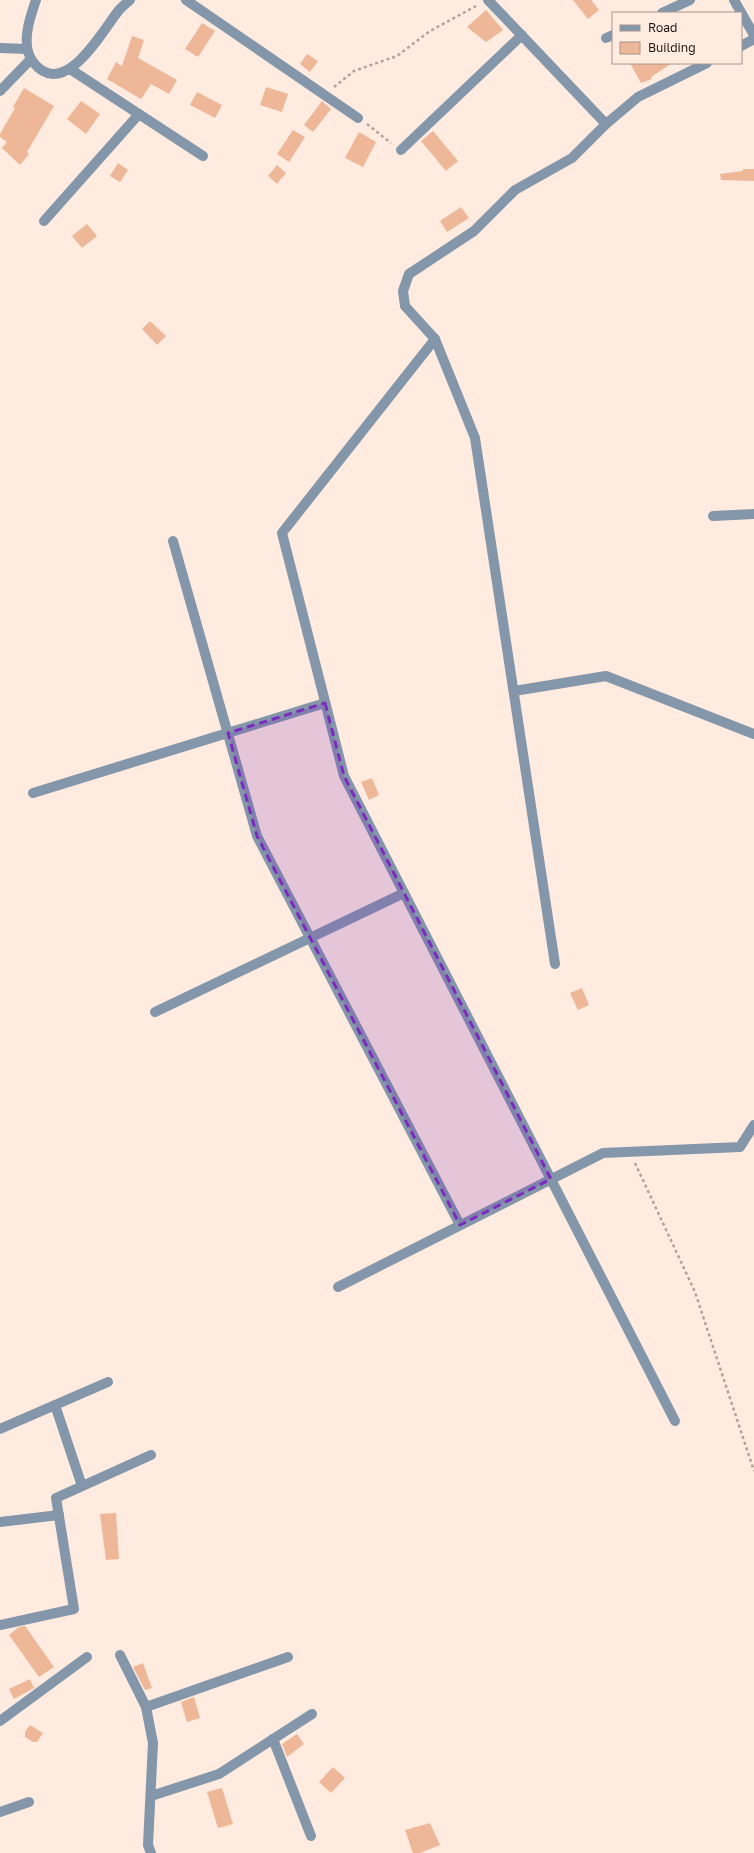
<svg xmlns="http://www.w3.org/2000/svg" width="754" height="1853" font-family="'Golos Text',sans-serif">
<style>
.building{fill:#edb798}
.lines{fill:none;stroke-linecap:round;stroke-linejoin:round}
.path{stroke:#b2a298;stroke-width:2.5;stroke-dasharray:3 3;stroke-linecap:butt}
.minor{stroke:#8496a9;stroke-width:10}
.tertiary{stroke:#8496a9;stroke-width:10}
.marked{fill:#7b2cbf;fill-opacity:0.2;stroke:#7b2cbf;stroke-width:3;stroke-dasharray:8 5;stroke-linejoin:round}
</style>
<rect width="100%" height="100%" fill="#ffebdf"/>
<!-- building -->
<g class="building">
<path d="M573 0H591L599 10 588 19Z"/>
<path d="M486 10 503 30 486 42 467 27Z"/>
<path d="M202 23 215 31 198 57 185 49Z"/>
<path d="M132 36 144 40 138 58 177 80 169 94 151 84 141 99 107 79 116 62 122 66Z"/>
<path d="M307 54 318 61 310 72 300 64Z"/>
<path d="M630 63H672L651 77 652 79 641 83Z"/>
<path d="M266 87 288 94 282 112 260 105Z"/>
<path d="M24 88 54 106 27 152 29 154 20 165 2 148 7 142 0 137V134L15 108 13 107Z"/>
<path d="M197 92 222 105 215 118 190 105Z"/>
<path d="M81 101 100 114 86 134 67 119Z"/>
<path d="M322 101 331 109 313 132 304 125Z"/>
<path d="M293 130 305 137 289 162 277 154Z"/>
<path d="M433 131 458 161 446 171 421 141Z"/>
<path d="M359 132 376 142 363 167 345 158Z"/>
<path d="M118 163 128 170 120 182 110 176Z"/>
<path d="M277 165 286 173 277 184 268 176Z"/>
<path d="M743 169H754V181L721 180 720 174 743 171Z"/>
<path d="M461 207 469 218 447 232 440 221Z"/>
<path d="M87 224 97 236 82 248 72 236Z"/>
<path d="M150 321 166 336 157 345 142 329Z"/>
<path d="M372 778 379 795 369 800 361 782Z"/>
<path d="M582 988 589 1005 578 1010 570 993Z"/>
<path d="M116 1513 119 1559 106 1560 100 1514Z"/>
<path d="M25 1626 54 1667 39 1677 9 1635 19 1627Z"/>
<path d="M143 1663 152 1688 145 1690 133 1667Z"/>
<path d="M30 1679 34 1688 14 1699 9 1689Z"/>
<path d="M194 1697 200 1718 187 1722 181 1702Z"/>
<path d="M30 1725 43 1733 37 1742H33L25 1737V1732Z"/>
<path d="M297 1734 304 1744 287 1757 282 1744Z"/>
<path d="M333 1767 345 1778 331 1793 319 1782Z"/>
<path d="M222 1788 233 1824 218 1828 207 1792Z"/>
<path d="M430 1823 440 1845 420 1853H413L405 1830Z"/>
</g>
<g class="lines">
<!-- path -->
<g class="path">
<path d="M334 87 354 71 397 56 430 31 478 5"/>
<path d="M367 124 391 143"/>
<path d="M635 1163 695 1292 754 1471"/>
</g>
<!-- minor -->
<g class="minor">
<path d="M186 0 358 118"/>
<path d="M488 0 606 124"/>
<path d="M734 0 754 35"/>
<path d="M662 13 690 0"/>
<path d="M606 38 613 35"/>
<path d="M741 46 754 39"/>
<path d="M0 48 27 49"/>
<path d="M70 69 203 156"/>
<path d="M0 91 31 59"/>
<path d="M401 150 522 35"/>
<path d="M44 221 139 114"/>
<path d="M435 339 282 533 344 776 675 1421"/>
<path d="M713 516 754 514"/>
<path d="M173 541 257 836 460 1225"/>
<path d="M514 691 606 676 754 734"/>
<path d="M33 793 325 703"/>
<path d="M555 964 475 438 435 339 405 306 403 291 409 274 474 231 515 190 572 158 606 124 638 97 707 63"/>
<path d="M155 1012 404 893"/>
<path d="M338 1287 603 1153 740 1147 754 1125"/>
<path d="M55 1405 82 1486"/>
<path d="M0 1429 108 1382"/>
<path d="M0 1522 59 1515"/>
<path d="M0 1625 74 1609 56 1498 151 1455"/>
<path d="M120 1655 146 1707 153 1743 148 1845 151 1853"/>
<path d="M146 1707 288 1657"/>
<path d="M0 1721 87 1657"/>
<path d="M273 1739 311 1836"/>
<path d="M151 1796 219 1774 312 1714"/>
<path d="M0 1812 29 1802"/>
</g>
<!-- tertiary -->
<path class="tertiary" d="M36 0C30 17 20 45 33 62 64 102 102 31 119 10 122 7 126 3 130 0"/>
</g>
<!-- marked area -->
<path class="marked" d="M325 703 344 776 551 1179 460 1225 257 836 228 733Z"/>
<!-- legend -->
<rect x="612" y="12" width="130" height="52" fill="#ffebdf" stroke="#a5968d"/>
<rect x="620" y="25" width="20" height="6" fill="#8496a9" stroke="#a5968d"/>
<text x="648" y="32" font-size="12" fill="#1f1611">Road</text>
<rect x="620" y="42" width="20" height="12" fill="#edb798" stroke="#a5968d"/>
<text x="648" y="52" font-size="12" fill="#1f1611">Building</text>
</svg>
